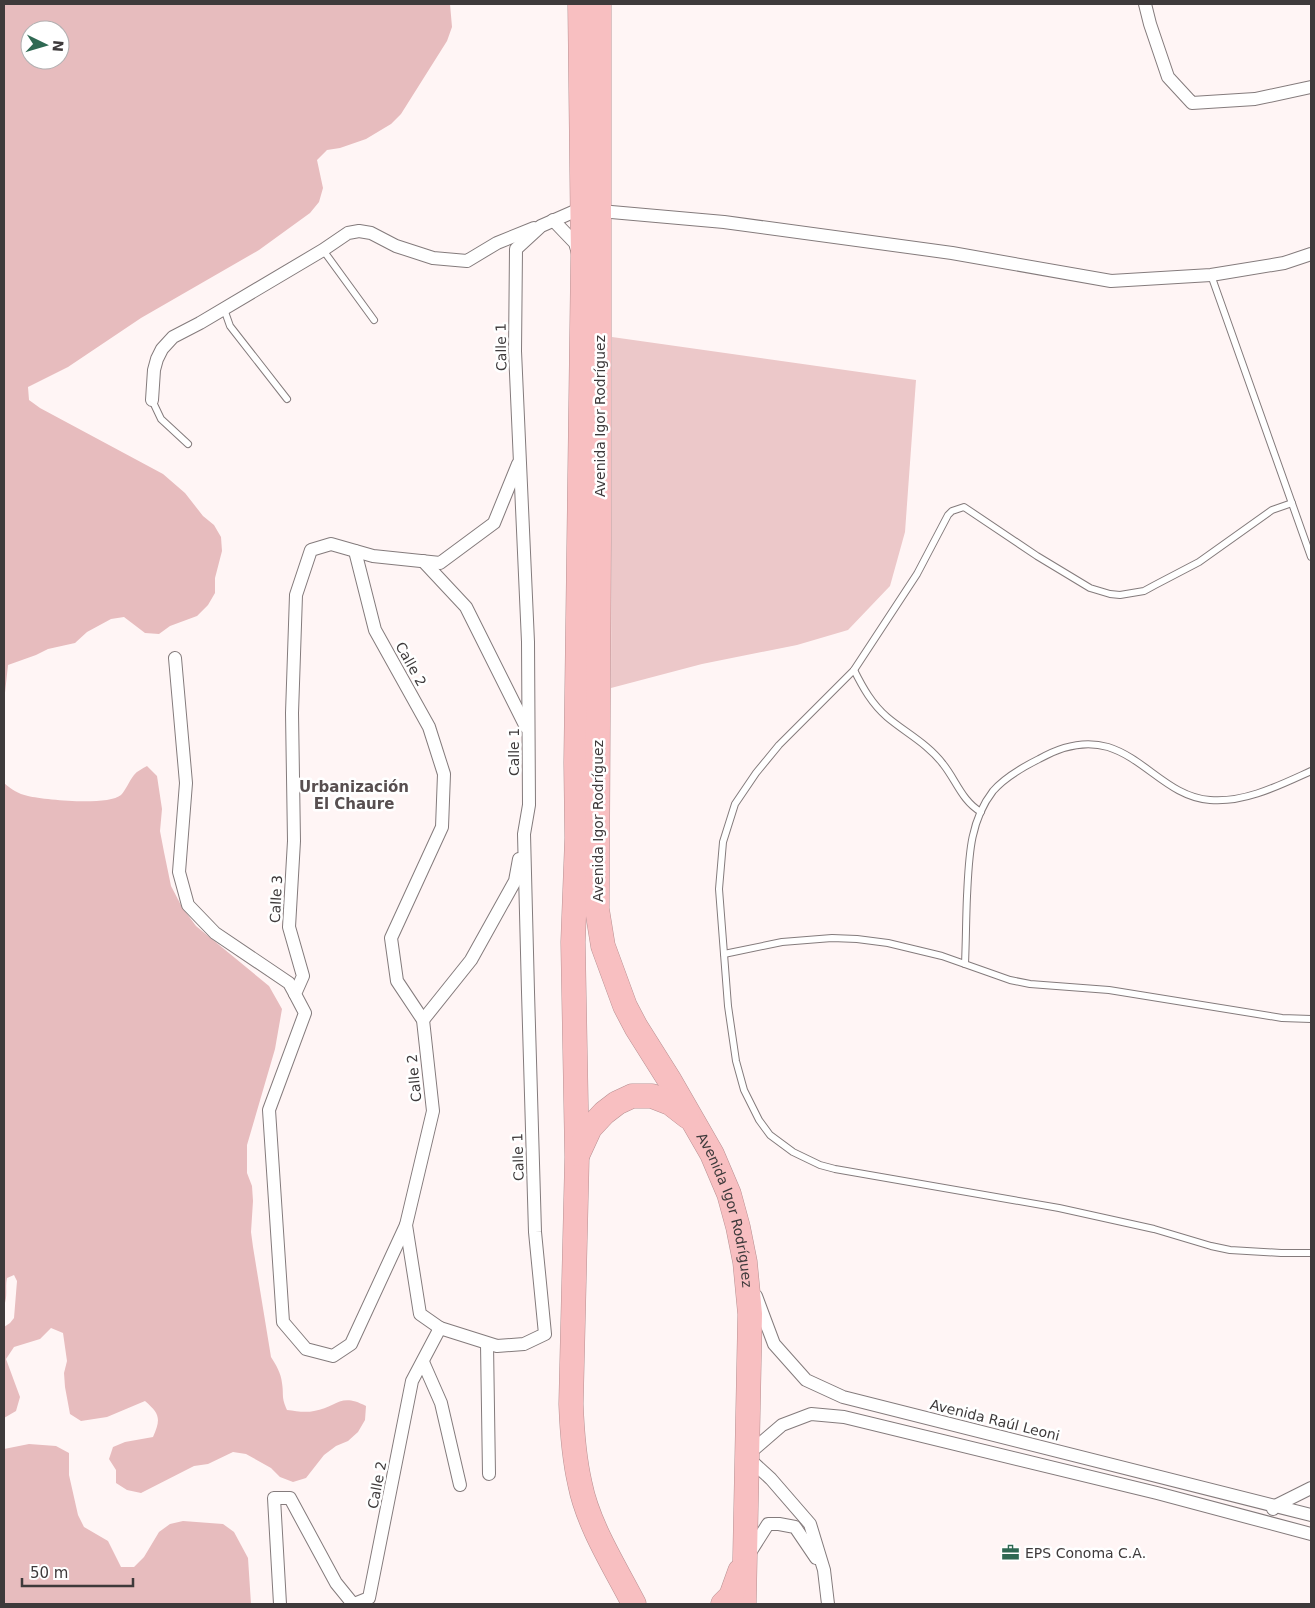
<svg xmlns="http://www.w3.org/2000/svg" width="1315" height="1608" font-family="'DejaVu Sans',sans-serif">
<style>
.green{fill:#ecc8c9}
.forest{fill:#e7bcbe;fill-rule:evenodd}
.lines{fill:none;stroke-linecap:round;stroke-linejoin:round}
.lane-casing{stroke:#847b7c;stroke-width:8}
.street-casing{stroke:#847b7c;stroke-width:14}
.highway-casing{stroke:#b79092;stroke-width:25}
.lane{stroke:#fff;stroke-width:6}
.street{stroke:#fff;stroke-width:12}
.highway{stroke:#f8bfc1;stroke-width:24}
.labels{text-anchor:middle;dominant-baseline:central;stroke-width:5;stroke-linejoin:round;paint-order:stroke}
.street-label{font-size:14px;fill:#3e3a3b;stroke:#fff}
.poi-label{font-size:14px;fill:#3e3a3b;stroke:#fff;text-anchor:start}
.neighbourhood-label{font-size:15px;font-weight:bold;fill:#584f50;stroke:#fff}
</style>
<rect width="100%" height="100%" fill="#fff5f5"/>
<!-- green -->
<path class="green" d="M612 337 916 380 905 532 890 586 848 630 797 645 702 664 611 688Z"/>
<!-- forest -->
<g class="forest">
<path d="M4 4H450L452 27 447 41 401 114 391 124 366 139 340 148 327 150 317 160 323 188 319 202 310 213 259 250 141 318 68 367 28 387 29 400 40 408 163 474 185 493 203 516 214 525 221 537 222 551 215 578V593L208 605 197 616 170 626 159 634 145 633 124 617 111 619 87 632 75 643 48 649 36 655 8 665 4 702ZM30 30H60V60H30Z"/>
<path d="M147 766 157 776 162 809 160 831 164 852 171 886 182 907 196 926 269 986 282 1009 275 1049 247 1145V1173L252 1186 253 1201 251 1232 253 1247 271 1357C276 1365 281 1373 282 1383 284 1396 281 1396 287 1410 296 1411 305 1413 314 1411 337 1407 340 1392 366 1406L365 1420 358 1432 348 1441 336 1446 324 1455 306 1478 293 1482 280 1477 271 1468 246 1454 233 1452 208 1464 194 1466 141 1493 127 1490 116 1483V1470L109 1459 113 1447 125 1442 153 1437C161 1419 160 1414 145 1401L107 1417 81 1421 70 1414 65 1387 64 1373 67 1361 63 1333 51 1328 40 1339 14 1347 6 1359 20 1397 16 1411 4 1418V1327L10 1323 14 1318 17 1281 14 1275 7 1278C5 1288 8 1296 4 1306V783C11 789 18 794 28 796 45 800 108 806 121 795 126 790 129 781 134 775 137 771 142 769 147 766Z"/>
<path d="M29 1444 56 1446 69 1453V1475L78 1515 84 1527 108 1541 121 1567H134L144 1557 159 1532 170 1524 183 1521 223 1524 234 1532 248 1558 251 1604H4V1449Z"/>
</g>
<g class="lines">
<defs>
<g id="lane">
<path d="M323 250 374 320"/>
<path d="M1211 275 1311 557"/>
<path d="M224 309 230 326 287 399"/>
<path d="M152 400 161 419 188 444"/>
<path d="M1292 503 1272 510 1199 562 1155 585 1144 591 1120 595 1110 594 1090 588 1037 556 964 507 952 511 948 515 917 574 854 670 779 745 756 773 735 804 723 842 719 889 728 1006 736 1061 744 1090 759 1120 770 1135 793 1152 820 1165 835 1169 1059 1208 1154 1229 1211 1246 1230 1250 1281 1253H1311"/>
<path d="M854 670C863 688 872 704 887 717 906 733 928 744 943 764 956 780 962 801 981 812"/>
<path d="M724 954 782 942 832 938 857 939 888 943 942 956 1010 980 1030 984 1109 990 1282 1018 1311 1019"/>
<path d="M965 964C966 941 966 918 967 896 969 859 969 822 993 791 1005 777 1023 767 1039 759 1060 747 1084 740 1108 747 1146 759 1169 797 1210 800 1245 803 1280 785 1311 771"/>
</g>
<g id="street">
<path d="M1145 4 1150 24 1168 77 1192 103 1255 99 1311 87"/>
<path d="M600 211 724 222 952 253 1111 281 1211 275 1284 263 1311 254"/>
<path d="M553 220 575 243 578 253"/>
<path d="M152 400 154 370 157 359 162 349 173 337 200 323 323 250 348 233 359 231 371 233 396 246 433 258 467 261 497 243 534 228"/>
<path d="M423 561 466 607 526 727"/>
<path d="M175 658 186 783 179 872 188 905 215 933 289 983 295 994"/>
<path d="M423 1020 471 960 515 881 519 859"/>
<path d="M406 1225 351 1344 333 1356 306 1349 283 1322 269 1110 305 1013 295 994 303 976 289 927 294 841 292 713 296 595 311 550 331 544 373 556 440 563 494 523 518 464"/>
<path d="M756 1296 774 1344 806 1380 843 1397 1311 1515"/>
<path d="M440 1328 497 1346 524 1344 545 1334 535 1232 528 992 524 834 529 805 528 642 515 351 516 249 541 226 582 208"/>
<path d="M487 1344 489 1474"/>
<path d="M423 1362 441 1403 460 1485"/>
<path d="M1273 1509 1275 1506 1311 1488"/>
<path d="M749 1554 768 1524H779L795 1527 816 1558"/>
<path d="M280 1604 274 1498H290L336 1583 353 1604"/>
<path d="M354 1604 369 1598 412 1381 440 1328 420 1314 406 1225 433 1111 423 1020 397 981 391 938 442 827 444 774 429 727 375 630 355 551"/>
<path d="M828 1604 824 1570 810 1524 771 1479 746 1456 782 1425 811 1414 844 1417 1157 1493 1311 1534"/>
</g>
<g id="highway">
<path d="M580 4 583 256 576 763 577 838 573 942 577 1157 571 1404C572 1431 574 1458 580 1484 588 1525 615 1567 634 1604"/>
<path id="s1" d="M599 4V542L597 909 603 946 625 1006 636 1027 670 1081 712 1154 729 1194 738 1227 745 1262 750 1314 744 1604"/>
<path d="M578 1154 590 1128 604 1113 617 1103 632 1096H652L670 1103 688 1117"/>
<path d="M723 1604 731 1596 740 1571"/>
</g>
</defs>
<!-- lane casing -->
<use href="#lane" class="lane-casing"/>
<!-- street casing -->
<use href="#street" class="street-casing"/>
<!-- highway casing -->
<use href="#highway" class="highway-casing"/>
<!-- lane -->
<use href="#lane" class="lane"/>
<!-- street -->
<use href="#street" class="street"/>
<!-- highway -->
<use href="#highway" class="highway"/>
</g>
<!-- icons -->
<defs>
<symbol id="office-bare" viewBox="-9 -9 18 18"><path d="M-6-3h4V-5.5h4V-3h4V5H-6ZM-1-4.5V-3h2v-1.5ZM-6 0V1H6V0Z" fill="#2f6953" stroke="#fff" stroke-width="2.5" paint-order="stroke"/></symbol>
</defs>
<g fill-rule="evenodd">
<use href="#office-bare" x="998" y="1540" width="25" height="25"/>
</g>
<g class="labels">
<!-- street labels -->
<g class="street-label">
<text transform="translate(501 347) rotate(-91)">Calle 1</text>
<text transform="translate(600 416) rotate(-90)">Avenida Igor Rodríguez</text>
<text transform="translate(411 664) rotate(61)">Calle 2</text>
<text transform="translate(514 752) rotate(-90)">Calle 1</text>
<text transform="translate(598 821) rotate(-90)">Avenida Igor Rodríguez</text>
<text transform="translate(276 899) rotate(-87)">Calle 3</text>
<text transform="translate(414 1078) rotate(-96)">Calle 2</text>
<text transform="translate(518 1157) rotate(-92)">Calle 1</text>
<text stroke="none"><textPath href="#s1" startOffset="1236">Avenida Igor Rodríguez</textPath></text>
<text transform="translate(995 1420) rotate(14)">Avenida Raúl Leoni</text>
<text transform="translate(377 1485) rotate(-79)">Calle 2</text>
</g>
<!-- poi labels -->
<g class="poi-label">
<text x="1025" y="1553">EPS Conoma C.A.</text>
</g>
<!-- neighbourhood labels -->
<g class="neighbourhood-label">
<text x="354" y="787">Urbanización<tspan x="354" dy="17">El Chaure</tspan></text>
</g>
</g>
<!-- border -->
<rect width="1315" height="1608" fill="none" stroke="#3e3a3b" stroke-width="10"/>
<!-- north arrow -->
<g transform="translate(45 45) rotate(95)"><circle r="24" fill="#ffffff" stroke="#b2b0b1"/>
<path d="M0-4L9 19L0 12L-9 19Z" fill="#2f6953"/>
<text y="-8" font-size="14" font-weight="bold" text-anchor="middle" fill="#3e3a3b">N</text>
</g>
<!-- scale -->
<path d="M22 1578v8h111v-8" fill="none" stroke="#3e3a3b" stroke-width="2.5"/>
<text x="30" y="1578" font-size="15" fill="#3e3a3b" stroke="#ffffff" stroke-width="4" paint-order="stroke">50 m</text>
</svg>
